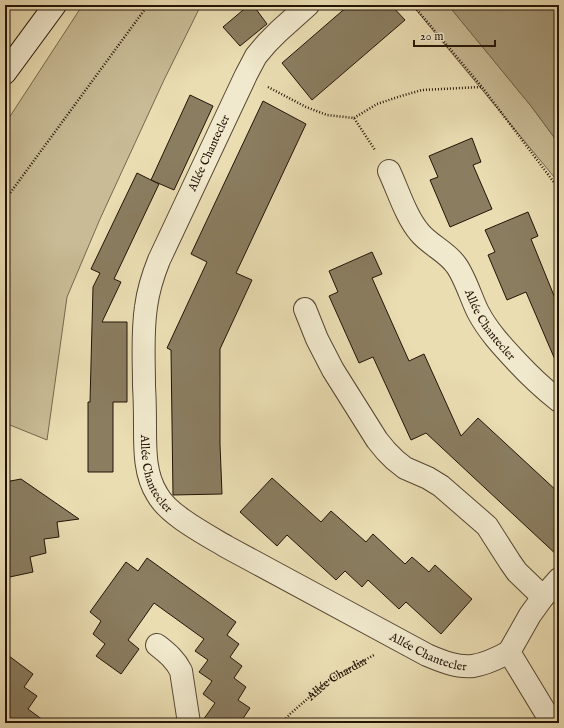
<svg xmlns="http://www.w3.org/2000/svg" width="564" height="728" font-family="'IM FELL English',serif">
<style>
.green{fill:#c8bb95;stroke:#76684e}
.water{fill:#a69978;stroke:#72644b}
.building{fill:#8a7d60;stroke:#231407}
.lines{fill:none;stroke-linecap:round;stroke-linejoin:round}
.street-casing{stroke:#554632;stroke-width:24}
.secondary-casing{stroke:#231407;stroke-width:24}
.path{stroke:#231407;stroke-width:2.5;stroke-dasharray:1 2;stroke-linecap:butt}
.street{stroke:#f1e9cd;stroke-width:22}
.secondary{stroke:#f1e9cd;stroke-width:22}
.labels{text-anchor:middle;dominant-baseline:central;stroke-width:4;stroke-linejoin:round;paint-order:stroke}
.street-label{font-size:12px;fill:#231407;stroke:#f1e9cd}
</style>
<rect width="100%" height="100%" fill="#eaddb2"/>
<filter id="stains"><feTurbulence type="fractalNoise" baseFrequency=".005" numOctaves="4"/><feColorMatrix values="0 0 0 0 .2 0 0 0 0 .09 0 0 0 0 .02 0 0 0 .5 -.17"/></filter>
<radialGradient id="worn" r=".72"><stop offset=".6" stop-color="#630" stop-opacity="0"/><stop offset="1" stop-color="#630" stop-opacity=".3"/></radialGradient>
<!-- green -->
<g class="green">
<path d="M83 5H201L164 80 100 219 67 297 47 440 5 423V124L78 12Z"/>
<path d="M412 5H448L531 106 559 144V183Z"/>
</g>
<!-- water -->
<path class="water" d="M448 5H559V144L531 106Z"/>
<!-- building -->
<g class="building">
<path d="M249 5H253L267 24 240 46 223 27Z"/>
<path d="M349 5H391L405 20 312 100 282 63Z"/>
<path d="M190 95 213 106 174 190 151 180Z"/>
<path d="M263 101 306 124 236 273 252 280 220 349V444L222 494 173 495 171 350 167 348 207 262 191 254Z"/>
<path d="M472 138 481 162 473 165 492 209 450 227 430 180 438 177 429 156Z"/>
<path d="M137 173 159 184 114 279 121 282 102 322H127V402H113V472H88V402H90L93 287 100 273 91 269Z"/>
<path d="M528 212 538 236 531 239 559 308V369L526 292 507 300 488 255 495 252 485 230Z"/>
<path d="M372 252 382 274 372 278 409 361 424 354 461 436 478 418 559 493V557L426 433 411 440 373 357 359 363 329 296 338 292 329 271Z"/>
<path d="M272 478 321 522 331 511 366 542 373 534 405 564 412 557 429 572 435 565 472 599 441 634 406 602 399 609 368 580 362 587 345 571 336 580 287 535 277 546 240 512Z"/>
<path d="M21 479 79 519 57 522 59 537 44 539 46 553 30 557 33 572 5 578V482Z"/>
<path d="M147 558 236 622 227 635 239 644 230 657 242 666 234 678 246 687 238 700 250 708 240 723H201L215 703 203 694 212 681 199 672 208 660 195 651 204 639 154 603 128 640 139 649 121 674 96 656 105 644 93 634 101 621 90 612 126 562 138 571Z"/>
<path d="M5 653 33 674 24 687 37 696 28 709 47 723H5Z"/>
</g>
<g class="lines">
<defs>
<g id="street">
<path id="s2" d="M308 5 279 31 267 43 256 56 246 75 159 260C153 275 148 291 146 307 142 333 144 360 144 386 145 401 145 415 145 429 145 451 145 475 157 494 168 515 207 535 227 547L427 655C441 661 458 668 473 666 486 664 498 658 509 652"/>
<path id="s3" d="M389 171C398 190 406 217 420 233 430 245 447 252 456 265 465 277 471 298 478 312 488 331 502 346 517 362 530 376 544 389 559 401"/>
<path d="M305 309 317 339 333 370 377 440 386 451 395 460 405 468 428 478 441 486 487 526 510 562 517 572 543 597 559 579"/>
<path d="M543 597 530 615 509 652 552 723"/>
<path d="M157 645C167 653 175 659 181 671L189 723"/>
</g>
<path id="secondary" d="M5 73 55 5"/>
</defs>
<!-- street casing -->
<use href="#street" class="street-casing"/>
<!-- secondary casing -->
<use href="#secondary" class="secondary-casing"/>
<!-- path -->
<g class="path">
<path d="M413 5 482 87 559 189"/>
<path d="M268 87 306 107 327 115 354 118 375 150"/>
<path d="M354 118 377 104 401 96 422 90 481 87"/>
<path d="M5 200 148 5"/>
<path id="s1" d="M282 723 290 714 329 680 374 655"/>
</g>
<!-- street -->
<use href="#street" class="street"/>
<!-- secondary -->
<use href="#secondary" class="secondary"/>
</g>
<g class="labels">
<!-- street labels -->
<g class="street-label">
<text transform="translate(209 153) rotate(-65)">Allée Chantecler</text>
<text stroke="none"><textPath href="#s3" startOffset="187">Allée Chantecler</textPath></text>
<text stroke="none"><textPath href="#s2" startOffset="517">Allée Chantecler</textPath></text>
<text stroke="none"><textPath href="#s2" startOffset="853">Allée Chantecler</textPath></text>
<text stroke="none"><textPath href="#s1" startOffset="71">Allée Chardin</textPath></text>
</g>
</g>
<!-- margin -->
<rect width="564" height="728" fill="none" stroke="#eaddb2" stroke-width="20"/>
<rect x="6" y="6" width="552" height="716" fill="none" stroke="#231407" stroke-width="2"/>
<rect x="10" y="10" width="544" height="708" fill="none" stroke="#231407"/>
<!-- scale -->
<path d="M414 40v6h81v-6" fill="none" stroke="#231407" stroke-width="2"/>
<text x="420" y="40" font-size="12" fill="#231407" stroke="#f1e9cd" stroke-width="3" paint-order="stroke">20 m</text>
<rect width="100%" height="100%" filter="url(#stains)"/>
<rect width="100%" height="100%" fill="url(#worn)"/>
</svg>
